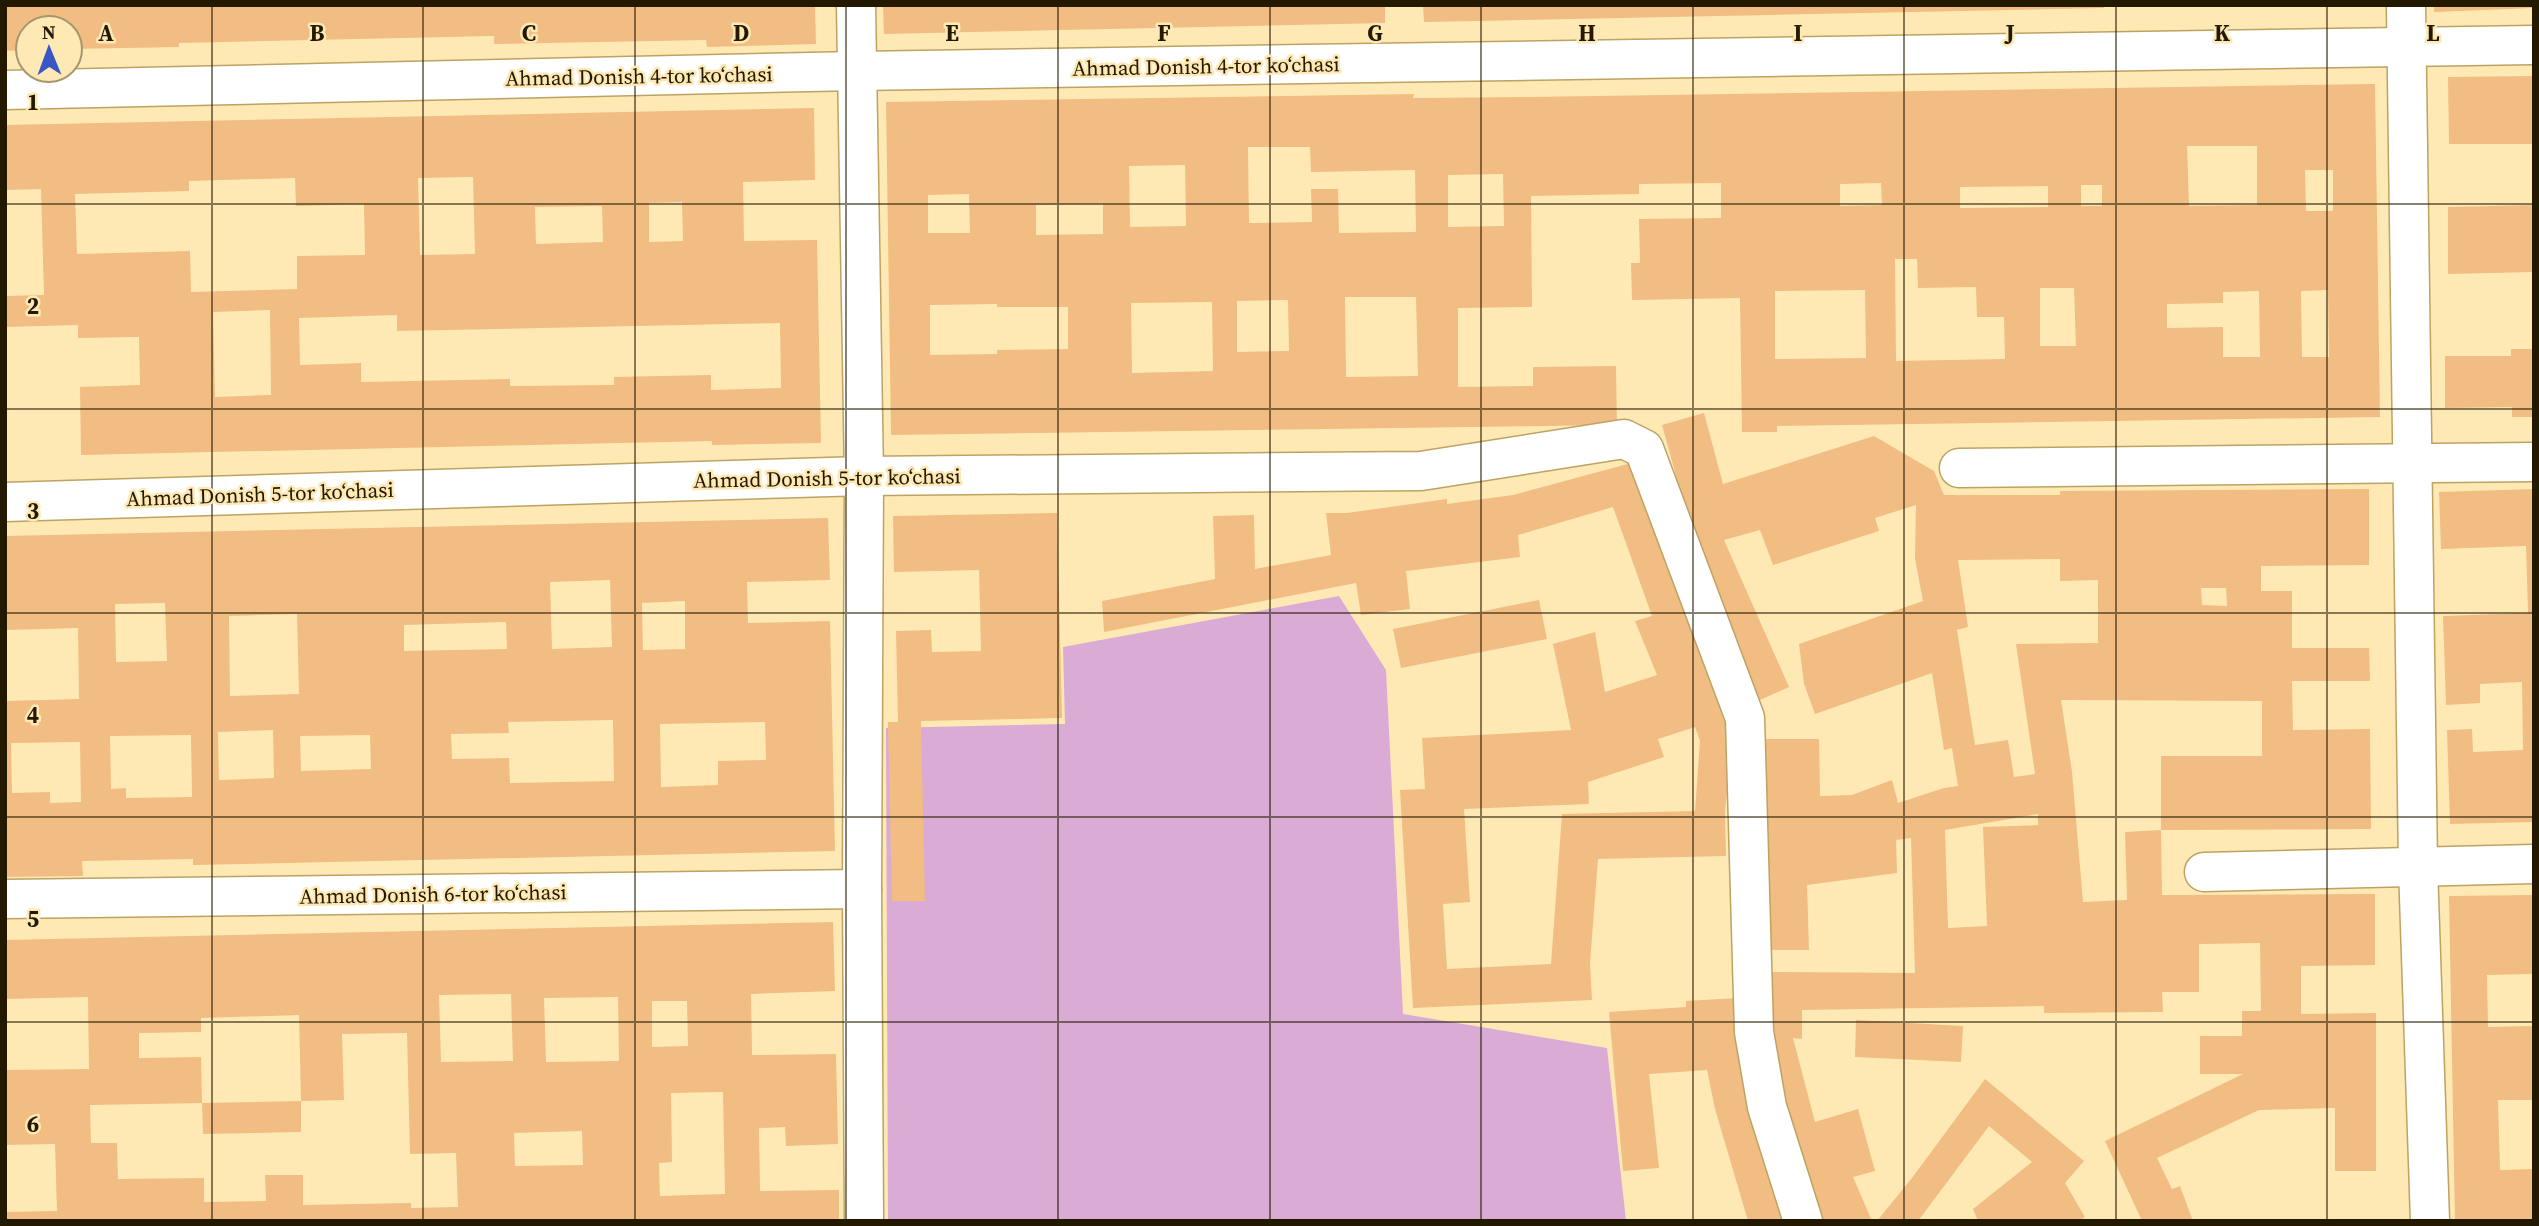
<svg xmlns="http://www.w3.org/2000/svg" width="2539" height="1226" font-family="'Source Serif 4',serif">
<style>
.green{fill:#d9abd5}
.building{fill:#f1bd82;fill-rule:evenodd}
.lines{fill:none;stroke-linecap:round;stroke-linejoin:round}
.minor-casing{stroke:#bda362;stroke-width:41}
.minor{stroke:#fff;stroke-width:38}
.grid{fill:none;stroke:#221900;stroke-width:2;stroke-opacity:0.55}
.labels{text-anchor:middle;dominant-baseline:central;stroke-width:5;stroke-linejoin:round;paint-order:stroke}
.street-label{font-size:21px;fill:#221900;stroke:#fee9b5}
.grid-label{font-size:23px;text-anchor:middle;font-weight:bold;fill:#221900;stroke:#fee9b5;stroke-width:5;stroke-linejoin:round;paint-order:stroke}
</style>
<rect width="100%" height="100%" fill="#fee9b5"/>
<!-- green -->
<path class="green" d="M1339 596 1386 670 1403 1014 1607 1048 1626 1221H888L886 728 1065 724 1063 647Z"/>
<!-- building -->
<g class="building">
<path d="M5 5H815L816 44 707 47 706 40 494 44V36L179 43V47L70 49V28H28V50L5 51Z"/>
<path d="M883 5H1385V23L884 34Z"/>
<path d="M1423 5H2104V8L1424 22Z"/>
<path d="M2434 5H2534V8L2434 12Z"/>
<path d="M2534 76V144H2449L2448 77Z"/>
<path d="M2375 84 2380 417 1777 426V432H1742L1740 298 1632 300 1631 263H1640L1639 219 1721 218V183L1639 184V194L1531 196 1532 307 1458 308V387L1533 386V367L1616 366 1617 425 891 435 886 102 1414 94 1413 98 1529 97ZM2187 146H2257V205L2189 206ZM1248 147H1310L1311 172 1415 170 1416 232 1339 233 1338 189H1311L1312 222 1249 223ZM1185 165 1186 226 1130 227 1129 166ZM2305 170H2333V211H2306ZM1503 174 1504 226 1448 227V175ZM1881 183 1882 205 1840 206V184ZM2081 185H2102V206H2081ZM2048 186V207L1960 208V187ZM969 194 970 233H928V195ZM1103 204V234L1036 235V205ZM1895 259H1917L1918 288 1976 287 1977 317H2004L2005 359 1896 361ZM2040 288H2074L2076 346H2040ZM1865 290 1866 358 1775 359V291ZM2328 290 2329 357H2302L2301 291ZM2259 291 2260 357H2223V327L2167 328V304L2223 303V292ZM1345 297H1416L1418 376 1346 377ZM1288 300 1289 351 1237 352V301ZM1212 302 1213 371 1132 373 1131 303ZM997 304V307H1068V349L997 350V354L930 355V305Z"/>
<path d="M814 108 815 180 743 182 744 241 817 240 821 443 712 445V441L81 455 80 387 140 385 139 337 78 338V325L5 327V296L44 295 41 189 5 190V125ZM473 177 475 254 420 255 418 178ZM295 178 296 206 364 204 365 255 297 256V289L191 292 190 251 77 254 75 194 189 191V181ZM682 202 683 241 649 242V203ZM602 206 603 242 536 244 535 207ZM270 310 271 395 215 397 213 312ZM397 315V331L780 323 781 388 711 390V375L614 377V385L510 386V379L361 382V363L300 365 299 318Z"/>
<path d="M2534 205V272L2448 274V207Z"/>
<path d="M2511 349H2534V417H2512V407L2445 408V356H2511Z"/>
<path d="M1704 413 1723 484 1874 436 1934 471 1944 495H2060V491L2369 489V565L2261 566V591H2292V648H2369L2370 681H2292L2293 730 2370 729 2371 829 2161 830V756H2262V701L2061 700 2072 772 2083 902 2127 900 2125 832 2161 830 2162 895 2375 894V965L2301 966V1014L2376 1013V1171H2335V1108L2259 1110 2157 1158 2172 1189 2180 1186 2193 1221H2142L2105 1141 2243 1074H2200V1036H2242V1011H2261L2260 943 2199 944V992H2162L2163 1012 2044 1013V1006L1802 1010V1039L1793 1038 1815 1122 1858 1109 1875 1171 1853 1177 1872 1221H1817L1785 1130 1763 972 1915 973 1911 838 1896 840 1897 873 1807 885 1809 950H1762L1759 739H1819L1820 796 1852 795 1892 780 1898 803 1944 788 1958 786 1952 748 1944 750 1932 673 1815 714 1804 684 1799 644 1923 601 1915 559 1916 505 1875 518 1879 531 1773 565 1760 530 1724 540 1789 687 1760 700 1696 548 1662 425ZM2060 559V581L2098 580V643L2016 644 2035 774 2014 777 2008 740 1975 745 1957 630 1968 627 1958 560ZM2201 588H2226L2227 606 2202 605ZM2038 814V825L1983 827 1987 926 1948 928 1945 830Z"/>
<path d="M1635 462 1733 735 1725 811 1726 856 1598 859 1590 963 1592 1000 1413 1008 1400 790 1425 789 1422 738 1571 730 1553 644 1595 632 1605 692 1657 675 1635 621 1652 616 1613 507 1518 535 1520 557 1406 571 1410 609 1361 615 1356 583 1104 632 1102 601 1215 579 1213 516 1254 515 1255 569 1331 555 1326 513H1347L1447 499V504L1513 495ZM1695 727 1700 741 1695 811 1562 814 1551 964 1447 969 1443 904 1470 902 1464 809 1589 804 1588 782 1664 757 1658 739Z"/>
<path d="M2534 489V822L2450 824 2447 730 2472 729 2473 752 2523 750 2522 682 2480 684V703L2446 705 2443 616 2528 613 2526 546 2441 549 2439 492Z"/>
<path d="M1057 513 1062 718 921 721 925 901H892L888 722H898L896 631 931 630 932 652 981 651 979 570 894 572 893 516Z"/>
<path d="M828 518 830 580 747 582 748 623 830 621 835 851 193 865V859L82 861 83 876 5 877V701L79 699 78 628 5 630V536ZM610 580 612 647 552 649 550 582ZM685 601V649L643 650 642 603ZM165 603 167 661 116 662 115 604ZM297 614 299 694 230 696 229 616ZM506 622 507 649 404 651V625ZM613 720 614 781 510 783 509 758 452 759 451 734 509 733 508 722ZM765 722 766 760 718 761V785L661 787 660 724ZM273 730 274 778 219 780 218 732ZM191 735 192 797 126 798V788L111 789 110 736ZM370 735 371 769 301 771 300 736ZM80 742 81 802 50 803V792L12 793 11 743Z"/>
<path d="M1539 600 1547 639 1401 668 1393 629Z"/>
<path d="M2534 895V974L2487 975 2488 1027 2534 1026V1100H2498L2500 1170 2534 1169V1221H2455L2449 896Z"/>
<path d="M833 922 835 991 751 994 752 1055 836 1054 838 1144 786 1146 785 1127 759 1128 760 1191 839 1190V1221H5V1212L57 1211 55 1144 5 1145V1070L89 1069 88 997 5 999V940ZM511 994 513 1061 441 1062 439 995ZM618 997 619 1061 546 1062 544 998ZM652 1001H687L688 1046 652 1047ZM299 1015 301 1101 344 1100 342 1034 407 1033 410 1154 456 1153 458 1207 411 1208V1203L303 1205V1175H265L266 1201 204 1202V1178L118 1179 117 1143H91L90 1105 202 1103 201 1057 139 1058V1033L201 1032V1018ZM723 1092 725 1194 660 1196 659 1163 672 1162 671 1093ZM582 1131 583 1165 515 1166 514 1133Z"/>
<path d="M1738 998 1789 1221H1748L1715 1109 1707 1070 1649 1074 1659 1168 1623 1171 1609 1012 1686 1007V1001Z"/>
<path d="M1856 1020 1963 1026 1961 1062 1855 1057Z"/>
<path d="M1985 1079 2084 1161 2065 1183 2085 1217 2078 1221H1978L1973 1209 2032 1162 1989 1126 1918 1221H1877L1912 1178Z"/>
<path d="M301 1101V1132L203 1134 202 1103Z"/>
</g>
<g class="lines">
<defs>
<g id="minor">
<path d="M856 5 864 476 862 889 864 1221"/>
<path d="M2406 5 2418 867 2430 1221"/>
<path d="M5 90 857 71 2534 45"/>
<path d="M1959 468 2534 462"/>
<path d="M5 502 864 476 1421 471 1624 439 1644 449 1745 718 1754 1032 1767 1107 1803 1221"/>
<path d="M2204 872 2534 864"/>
<path d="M5 899 862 889"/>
</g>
</defs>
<!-- minor casing -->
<use href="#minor" class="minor-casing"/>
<!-- minor -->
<use href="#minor" class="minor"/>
</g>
<!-- grid -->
<path class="grid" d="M212 5V1221M423 5V1221M635 5V1221M846 5V1221M1058 5V1221M1270 5V1221M1481 5V1221M1693 5V1221M1904 5V1221M2116 5V1221M2327 5V1221M5 204H2534M5 409H2534M5 613H2534M5 817H2534M5 1022H2534"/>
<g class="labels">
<!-- street labels -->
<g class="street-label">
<text transform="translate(1206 66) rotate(-1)">Ahmad Donish 4-tor koʻchasi</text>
<text transform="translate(639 76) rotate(-1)">Ahmad Donish 4-tor koʻchasi</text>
<text transform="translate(827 478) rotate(-1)">Ahmad Donish 5-tor koʻchasi</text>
<text transform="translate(260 494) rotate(-2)">Ahmad Donish 5-tor koʻchasi</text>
<text transform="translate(433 894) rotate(-1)">Ahmad Donish 6-tor koʻchasi</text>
</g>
</g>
<g class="grid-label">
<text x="106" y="41">A</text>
<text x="317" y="41">B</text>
<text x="529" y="41">C</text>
<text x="741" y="41">D</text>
<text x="952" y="41">E</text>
<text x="1164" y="41">F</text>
<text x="1375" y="41">G</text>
<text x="1587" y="41">H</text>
<text x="1798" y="41">I</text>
<text x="2010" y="41">J</text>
<text x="2222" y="41">K</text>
<text x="2433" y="41">L</text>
<text x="33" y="110">1</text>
<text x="33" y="314">2</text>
<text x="33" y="519">3</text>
<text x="33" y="723">4</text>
<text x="33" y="927">5</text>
<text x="33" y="1132">6</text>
</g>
<!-- border -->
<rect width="2539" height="1226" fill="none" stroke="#221900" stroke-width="14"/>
<!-- north arrow -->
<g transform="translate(49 49) rotate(359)"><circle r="33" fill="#fee9b5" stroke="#a6966d" stroke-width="2"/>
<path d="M0-5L12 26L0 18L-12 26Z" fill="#3955c7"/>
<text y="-10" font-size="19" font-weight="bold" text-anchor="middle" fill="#221900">N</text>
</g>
</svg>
